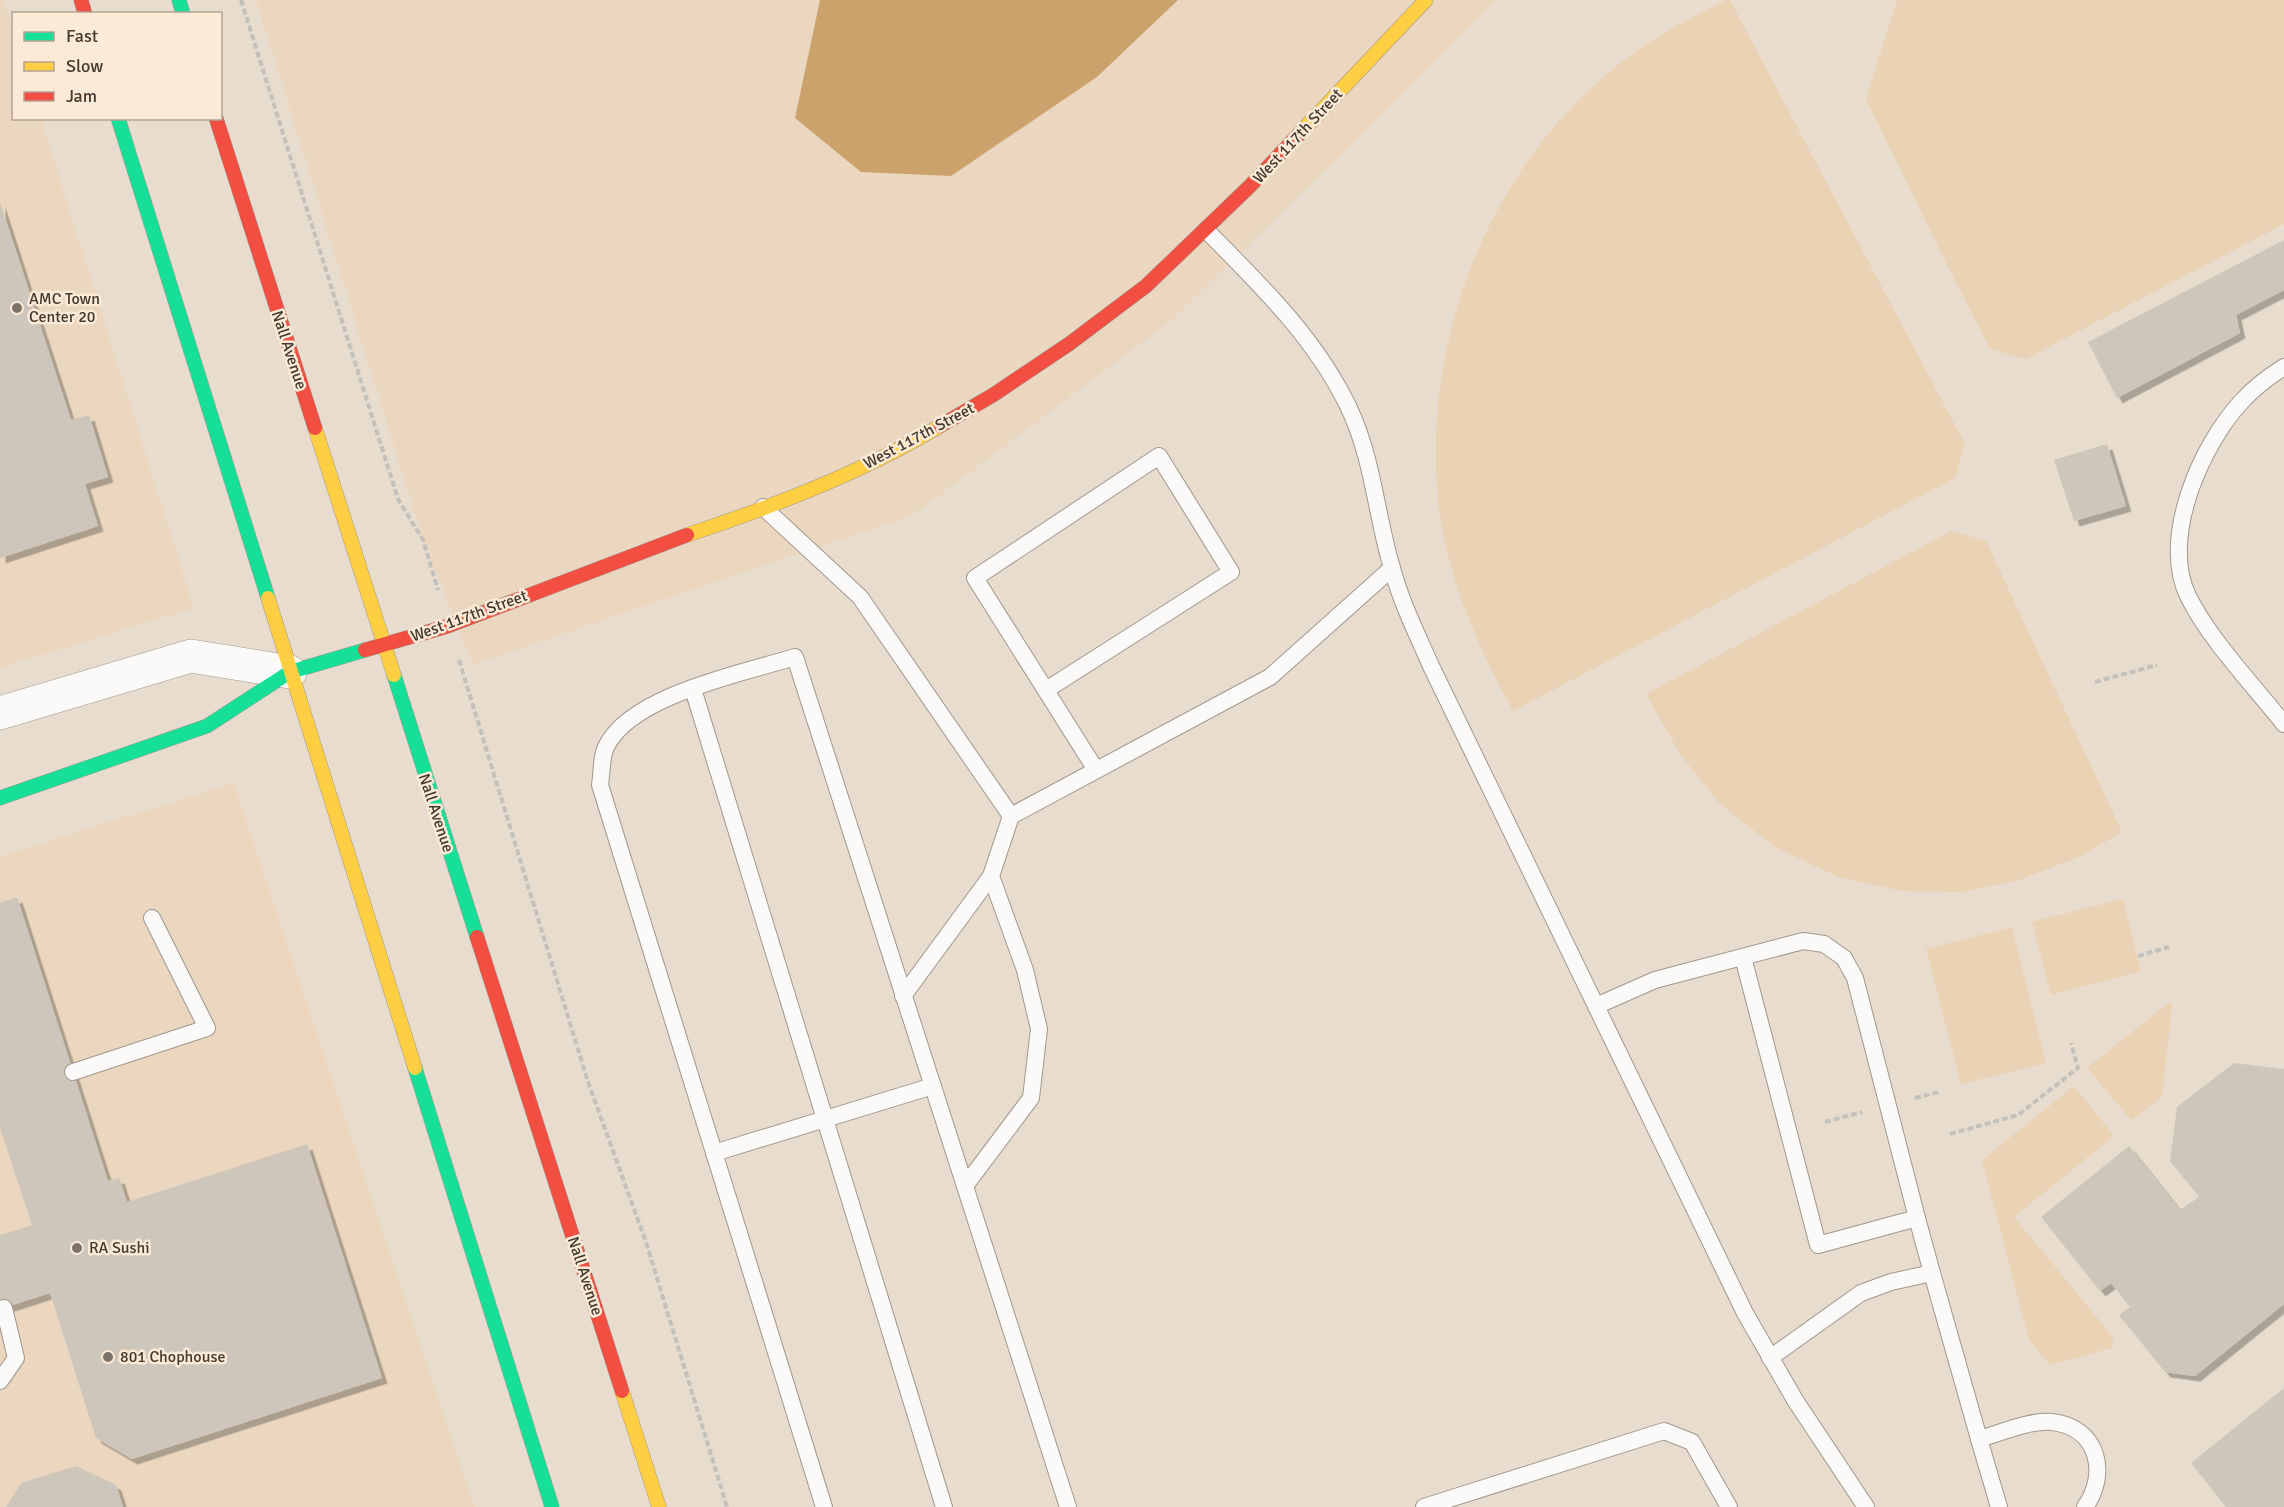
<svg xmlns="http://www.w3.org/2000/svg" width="2284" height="1507" font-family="Signika,sans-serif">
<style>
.built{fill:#ebd7c0}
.green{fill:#ead2b4}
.water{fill:#cba26b}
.building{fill:#cfc6bb;filter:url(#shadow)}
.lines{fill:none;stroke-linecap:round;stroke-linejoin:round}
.lane-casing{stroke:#a0978c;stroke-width:18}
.street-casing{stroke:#a0978c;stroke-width:34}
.fast-casing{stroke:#a0978c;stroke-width:15}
.slow-casing{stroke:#a0978c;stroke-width:15}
.jam-casing{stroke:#a0978c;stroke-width:15}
.path{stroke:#c4c0bb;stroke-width:4;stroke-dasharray:6 3;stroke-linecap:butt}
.lane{stroke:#fcfaf8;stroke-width:16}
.street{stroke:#fcfaf8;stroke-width:33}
.fast{stroke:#16e098;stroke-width:14}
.slow{stroke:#ffcf43;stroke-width:14}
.jam{stroke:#f24e42;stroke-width:14}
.poi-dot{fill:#7c7267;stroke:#fcead6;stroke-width:2}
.labels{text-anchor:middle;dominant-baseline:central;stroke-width:5;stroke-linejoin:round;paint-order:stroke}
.street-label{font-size:16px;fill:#42392f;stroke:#fcead6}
.poi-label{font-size:16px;fill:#42392f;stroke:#fcead6;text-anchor:start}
</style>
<defs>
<filter id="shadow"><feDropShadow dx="5.5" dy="5.5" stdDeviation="0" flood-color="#0004"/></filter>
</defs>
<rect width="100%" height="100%" fill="#e8dcce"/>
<!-- built -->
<g class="built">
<path d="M0 0H4L13 29 14 118 41 119 194 608 0 668Z"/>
<path d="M256 0H1498L1172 320 912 516 473 664 423 540Z"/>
<path d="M234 783 475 1507H0V856Z"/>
</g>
<!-- green -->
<g class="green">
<path d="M1726 0H1730L1965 444 1955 478 1513 711C1478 648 1445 572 1438 499 1422 327 1497 149 1639 49 1667 30 1696 15 1726 0Z"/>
<path d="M1897 0H2284V224L2026 359 1990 349 1946 263 1866 99Z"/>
<path d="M1951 531 1986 541 2122 832 2077 858 2019 880 1963 892 1903 891 1838 877 1775 847 1720 804 1680 754 1646 694Z"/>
<path d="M2123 899 2141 971 2051 995 2032 922Z"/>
<path d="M2012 927 2046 1063 1961 1084 1926 949Z"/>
<path d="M2170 1002 2172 1006 2162 1097 2131 1120 2087 1068Z"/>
<path d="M2074 1086 2114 1136 2014 1217 2113 1337 2112 1348 2050 1365 2029 1340 1982 1160Z"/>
</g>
<!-- water -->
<path class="water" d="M820 0H1178L1097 77 951 176 861 172 795 118Z"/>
<!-- building -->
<g class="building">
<path d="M0 202 71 420 89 415 108 477 85 484 98 526 0 558Z"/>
<path d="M2284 240V290L2236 315 2240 333 2117 398 2088 342Z"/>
<path d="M2107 444 2126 506 2074 521 2054 460Z"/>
<path d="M17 897 108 1181 119 1178 127 1202 307 1144 382 1378 132 1459 96 1438 50 1293 0 1309V1235L32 1225 0 1128V903Z"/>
<path d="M2234 1063 2284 1069V1304L2195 1376 2165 1372 2119 1315 2130 1307 2111 1283 2100 1291 2041 1217 2129 1146 2180 1210 2199 1197 2170 1161 2177 1107Z"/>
<path d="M2284 1388V1507H2226L2191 1463Z"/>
<path d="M76 1466 116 1485 123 1507H6L21 1483Z"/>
</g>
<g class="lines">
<defs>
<g id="lane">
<path d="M1206 230C1260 285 1314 336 1348 406 1373 457 1376 515 1392 568 1401 602 1417 634 1431 666L1745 1313 1795 1400 1866 1507"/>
<path d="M2284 367C2268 377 2254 388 2242 401 2201 445 2160 538 2188 596 2209 639 2254 686 2284 724"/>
<path d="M763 507 860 597 1011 816"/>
<path d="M693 689 944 1507"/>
<path d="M1046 690 1231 572 1159 456 975 578 1096 770"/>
<path d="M903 996 991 876"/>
<path d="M1596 1006 1655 980 1803 941 1824 944 1844 958 1855 978 1917 1218 1818 1245 1743 957"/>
<path d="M73 1072 207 1028 152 918"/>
<path d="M714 1153 933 1086"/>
<path d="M965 1186 1031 1098 1039 1029 1025 970 991 876 1011 816 1270 677 1392 568"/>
<path d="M1917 1218 1932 1273"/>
<path d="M1770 1358 1861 1293 1891 1282 1932 1273 1979 1439C2001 1433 2029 1420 2052 1422 2098 1427 2109 1473 2085 1507"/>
<path d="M0 1381 16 1358 4 1308"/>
<path d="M1979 1439 1999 1507"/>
<path d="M824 1507 600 785C602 773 601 755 607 745 633 695 743 673 795 657L1068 1507"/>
<path d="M1424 1507 1664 1431 1692 1442 1729 1507"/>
</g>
<path id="street" d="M0 713 191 656 290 672"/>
<g id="fast">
<path d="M179 0 183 14"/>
<path d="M118 118 268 598"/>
<path d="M394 675 477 937"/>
<path d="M0 798 207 726 290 672 365 650"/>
<path d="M415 1068 552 1507"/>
</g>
<g id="slow">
<path d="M1300 133 1426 0"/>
<path d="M315 428 394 675"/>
<path d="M687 535C774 506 861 473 940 426"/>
<path d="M268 598 415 1068"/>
<path d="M622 1391 659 1507"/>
</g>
<g id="jam">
<path d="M81 0 85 14"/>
<path d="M216 118 315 428"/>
<path d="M940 426 993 395 1069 344 1146 286 1250 186 1300 133"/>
<path d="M365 650 448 626 687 535"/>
<path d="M477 937 622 1391"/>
</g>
</defs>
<!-- lane casing -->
<use href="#lane" class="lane-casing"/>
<!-- street casing -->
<use href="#street" class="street-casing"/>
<!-- fast casing -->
<use href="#fast" class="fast-casing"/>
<!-- slow casing -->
<use href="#slow" class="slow-casing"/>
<!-- jam casing -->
<use href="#jam" class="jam-casing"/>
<!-- path -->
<g class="path">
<path d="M241 0 398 499 423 540 438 590"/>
<path d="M459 660 588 1082 646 1242 727 1507"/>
<path d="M2095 682 2157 665"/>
<path d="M2138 956 2169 947"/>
<path d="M1915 1098 1939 1092"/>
<path d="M1825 1122 1862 1112"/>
<path d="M1950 1134 2018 1115 2078 1068 2071 1043"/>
</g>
<!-- lane -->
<use href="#lane" class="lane"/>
<!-- street -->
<use href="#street" class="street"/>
<!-- fast -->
<use href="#fast" class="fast"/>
<!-- slow -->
<use href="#slow" class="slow"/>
<!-- jam -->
<use href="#jam" class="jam"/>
</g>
<!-- markers -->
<g class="poi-dot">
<circle cx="17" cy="308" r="6"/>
<circle cx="77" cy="1248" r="6"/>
<circle cx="108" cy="1357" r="6"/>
</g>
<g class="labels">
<!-- street labels -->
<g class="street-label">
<text transform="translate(1298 136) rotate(-47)">West 117th Street</text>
<text transform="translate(289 350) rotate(72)">Nall Avenue</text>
<text transform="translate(919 436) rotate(-28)">West 117th Street</text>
<text transform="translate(469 616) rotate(-20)">West 117th Street</text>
<text transform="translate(436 813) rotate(72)">Nall Avenue</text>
<text transform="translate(585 1276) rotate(72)">Nall Avenue</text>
</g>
<!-- poi labels -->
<g class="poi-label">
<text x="29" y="299">AMC Town<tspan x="29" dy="18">Center 20</tspan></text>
<text x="89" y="1248">RA Sushi</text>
<text x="120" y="1357">801 Chophouse</text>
</g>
</g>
<!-- legend -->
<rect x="12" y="12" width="210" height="108" fill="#fcead6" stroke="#b2a393" stroke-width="1.5"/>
<rect x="24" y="32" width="30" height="9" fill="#16e098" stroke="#b2a393" stroke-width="1.5"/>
<text x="66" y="42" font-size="18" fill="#42392f">Fast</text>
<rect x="24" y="62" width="30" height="9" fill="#ffcf43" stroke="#b2a393" stroke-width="1.5"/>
<text x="66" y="72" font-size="18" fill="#42392f">Slow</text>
<rect x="24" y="92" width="30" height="9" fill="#f24e42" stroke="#b2a393" stroke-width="1.5"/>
<text x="66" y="102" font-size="18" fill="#42392f">Jam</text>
</svg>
